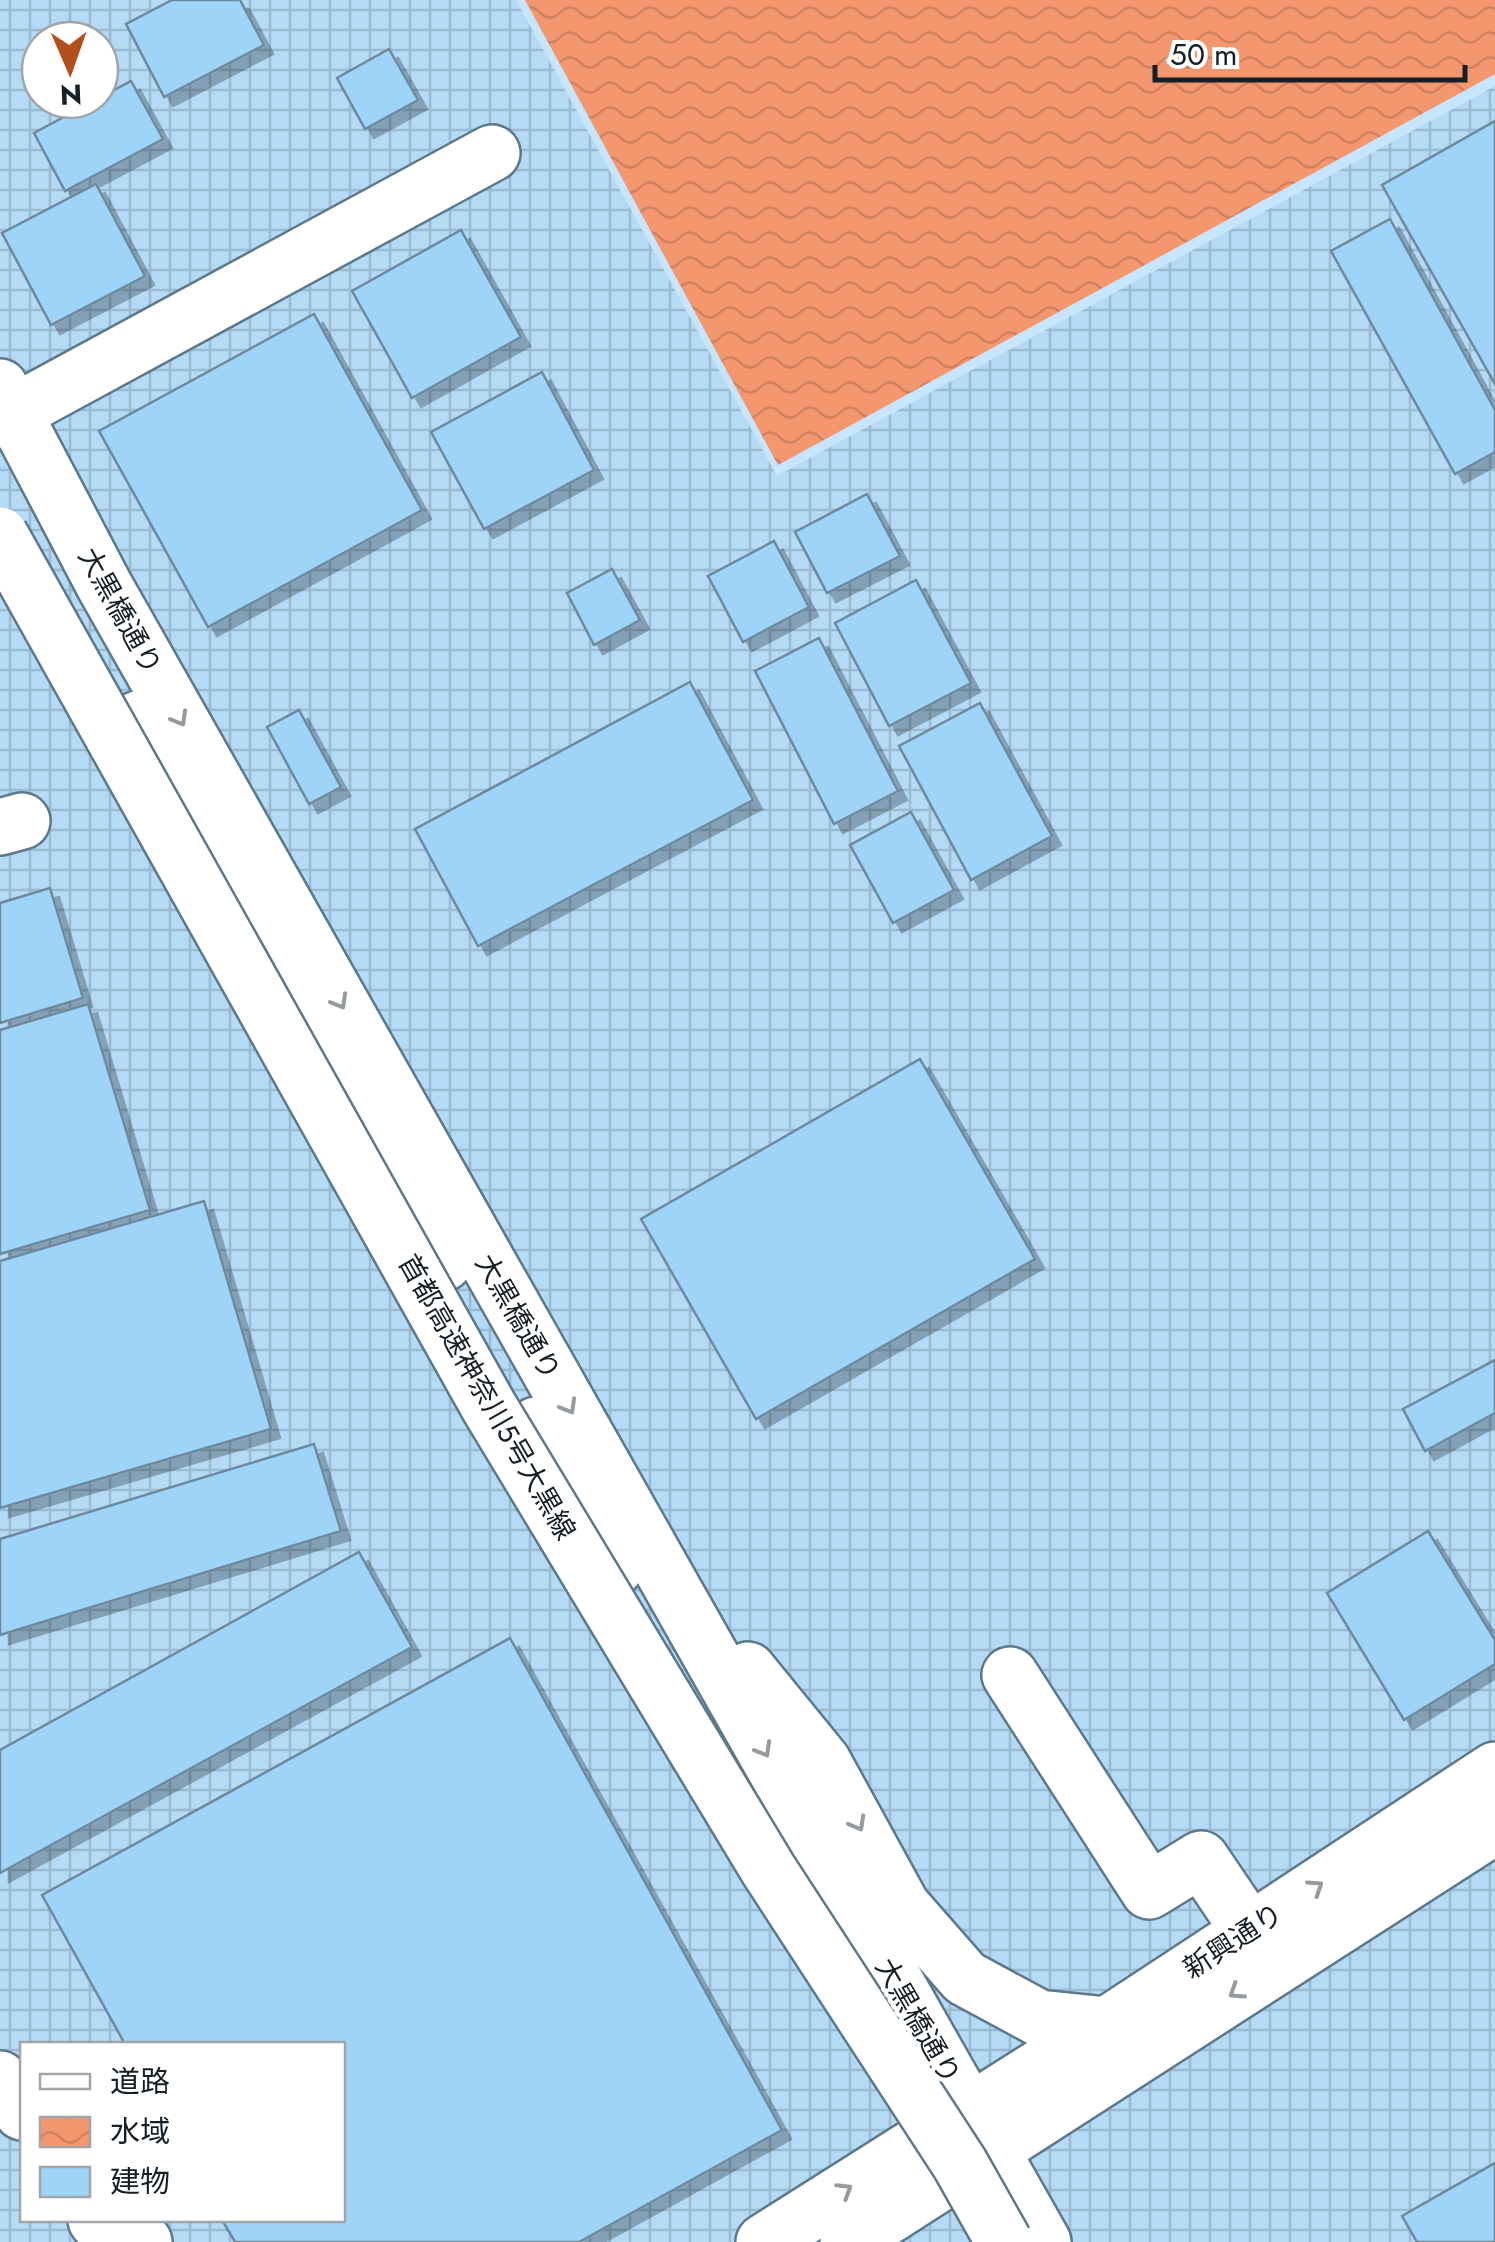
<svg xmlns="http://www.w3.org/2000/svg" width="1495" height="2242" font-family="Jost,'Noto Sans JP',sans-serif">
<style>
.industrial{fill:url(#industrial-grid);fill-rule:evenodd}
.water{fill:url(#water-waves)}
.building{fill:#9fd4f9;stroke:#6d899d;stroke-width:2.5;filter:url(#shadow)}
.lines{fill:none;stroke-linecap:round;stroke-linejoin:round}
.minor-casing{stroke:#5c788b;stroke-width:60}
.minor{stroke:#fff;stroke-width:55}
.highway-bridge-casing{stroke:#5c788b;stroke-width:60;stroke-linecap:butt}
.highway-bridge{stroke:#fff;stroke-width:55}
.oneway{stroke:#959a9e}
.labels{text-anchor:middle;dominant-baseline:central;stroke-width:9;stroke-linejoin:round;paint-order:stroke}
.street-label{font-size:28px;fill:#141f27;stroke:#fff}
</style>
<defs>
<pattern id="industrial-grid" width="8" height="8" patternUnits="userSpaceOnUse" patternTransform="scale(2.5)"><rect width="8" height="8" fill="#b4daf5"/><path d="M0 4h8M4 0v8" fill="none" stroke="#9abbd2"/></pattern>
<pattern id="water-waves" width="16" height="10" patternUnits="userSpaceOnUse" patternTransform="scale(2.5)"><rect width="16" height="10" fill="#f4966e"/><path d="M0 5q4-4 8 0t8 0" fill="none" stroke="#d0815f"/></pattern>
<filter id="shadow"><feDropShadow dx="9" dy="9" stdDeviation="0" flood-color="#0004"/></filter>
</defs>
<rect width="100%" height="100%" fill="#c7e5fc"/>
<!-- industrial -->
<path class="industrial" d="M0 0H516L777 476 1495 86V2242H0ZM40 40H100V100H40ZM22 2044H342V2220H22Z"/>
<!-- water -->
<path class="water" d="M525 0H1495V74L778 465Z"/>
<!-- building -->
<g class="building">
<path d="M172 0H240L264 45 164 97 126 24Z"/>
<path d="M389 49 418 100 365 129 337 78Z"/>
<path d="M131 81 163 139 65 191 34 133Z"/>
<path d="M1495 121V384L1382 185Z"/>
<path d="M96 184 145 276 51 325 2 233Z"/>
<path d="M1390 219 1495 410V452L1455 474 1331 251Z"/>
<path d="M461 230 521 337 412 398 352 291Z"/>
<path d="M314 314 422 510 208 627 99 431Z"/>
<path d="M542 372 594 470 484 529 431 432Z"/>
<path d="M867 494 900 556 827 593 795 532Z"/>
<path d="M774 541 809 607 743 642 708 576Z"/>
<path d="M612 569 640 620 594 645 567 593Z"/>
<path d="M916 580 971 683 889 726 835 623Z"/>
<path d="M819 638 898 791 834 824 755 671Z"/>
<path d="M690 682 753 800 478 946 415 829Z"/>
<path d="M980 703 1052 836 971 880 899 746Z"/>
<path d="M299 710 341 787 309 804 267 727Z"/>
<path d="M911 812 954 890 893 923 850 845Z"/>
<path d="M50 888 83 998 0 1023V903Z"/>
<path d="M88 1004 150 1210 0 1254V1030Z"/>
<path d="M920 1059 1035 1259 756 1419 641 1219Z"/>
<path d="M204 1201 271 1429 0 1508V1261Z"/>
<path d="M1495 1360V1413L1425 1451 1403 1409Z"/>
<path d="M314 1444 341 1531 0 1635V1539Z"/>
<path d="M1428 1531 1495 1640V1664L1404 1720 1327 1593Z"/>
<path d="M359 1552 412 1647 0 1873V1750Z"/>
<path d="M510 1638 782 2130 579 2242H235L222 2220H342V2044H125L42 1895Z"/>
<path d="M1495 2163V2242H1417L1402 2216Z"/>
</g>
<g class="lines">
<defs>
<g id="minor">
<path d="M0 387 104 585 1043 2242"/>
<path d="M0 420 492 153"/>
<path d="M138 719 216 867 444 1263"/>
<path d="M0 827 22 821"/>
<path d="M536 1425 615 1568"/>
<path d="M748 1670 823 1762 902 1906 965 1978 1039 2018 1107 2025"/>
<path d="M1010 1675 1149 1891 1201 1859 1249 1930"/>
<path d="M0 2079 22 2112"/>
<path d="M96 2220 104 2230 144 2242"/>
<path d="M764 2242 1107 2025 1495 1770"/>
<path d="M848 2242 1495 1826"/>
</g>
</defs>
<!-- minor casing -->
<use href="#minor" class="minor-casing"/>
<!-- minor -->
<use href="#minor" class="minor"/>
<defs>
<path id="highway-bridge" d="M0 535 489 1407 768 1869 960 2164 1004 2242"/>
</defs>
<!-- highway-bridge casing -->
<use href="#highway-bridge" class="highway-bridge-casing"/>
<!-- highway-bridge -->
<use href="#highway-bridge" class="highway-bridge"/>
</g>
<!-- one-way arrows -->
<defs><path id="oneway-chevron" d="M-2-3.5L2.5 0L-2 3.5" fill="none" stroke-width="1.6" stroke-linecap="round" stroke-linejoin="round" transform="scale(2.5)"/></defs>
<g class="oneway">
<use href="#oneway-chevron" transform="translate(180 719) rotate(60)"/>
<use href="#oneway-chevron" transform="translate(340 1002) rotate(60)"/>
<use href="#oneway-chevron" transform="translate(569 1407) rotate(60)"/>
<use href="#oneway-chevron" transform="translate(764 1750) rotate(60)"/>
<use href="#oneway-chevron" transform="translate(858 1824) rotate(61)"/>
<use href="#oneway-chevron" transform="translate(1316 1887) rotate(-33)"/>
<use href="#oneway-chevron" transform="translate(1236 1992) rotate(147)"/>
<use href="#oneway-chevron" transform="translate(845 2190) rotate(-32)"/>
</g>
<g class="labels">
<!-- street labels -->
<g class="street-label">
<text transform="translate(120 611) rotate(61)">大黒橋通り</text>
<text transform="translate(518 1317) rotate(60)">大黒橋通り</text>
<text transform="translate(487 1397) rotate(60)">首都高速神奈川5号大黒線</text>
<text transform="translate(1233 1941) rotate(-33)">新興通り</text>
<text transform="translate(918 2021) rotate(60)">大黒橋通り</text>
</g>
</g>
<!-- legend -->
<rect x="20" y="2042" width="325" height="180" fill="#ffffff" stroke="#a1a5a9" stroke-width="2.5"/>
<rect x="40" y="2074" width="50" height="15" fill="#ffffff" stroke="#a1a5a9" stroke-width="2.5"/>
<text x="110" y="2092" font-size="30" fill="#141f27">道路</text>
<rect x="40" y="2117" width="50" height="30" fill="url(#water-waves)" stroke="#a1a5a9" stroke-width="2.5"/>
<text x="110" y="2142" font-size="30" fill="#141f27">水域</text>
<rect x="40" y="2167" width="50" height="30" fill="#9fd4f9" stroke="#a1a5a9" stroke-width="2.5"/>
<text x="110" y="2192" font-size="30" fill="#141f27">建物</text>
<!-- north arrow -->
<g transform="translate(70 70) rotate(178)"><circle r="48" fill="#ffffff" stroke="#a1a5a9" stroke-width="2.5"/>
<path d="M0-8L18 38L0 25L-18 38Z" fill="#b34e1d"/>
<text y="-15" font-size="28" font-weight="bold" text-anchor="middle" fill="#141f27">N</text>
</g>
<!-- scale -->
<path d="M1155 65v15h310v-15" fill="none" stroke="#141f27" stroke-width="5"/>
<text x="1170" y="65" font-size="30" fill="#141f27" stroke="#ffffff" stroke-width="8" paint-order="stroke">50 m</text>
</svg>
